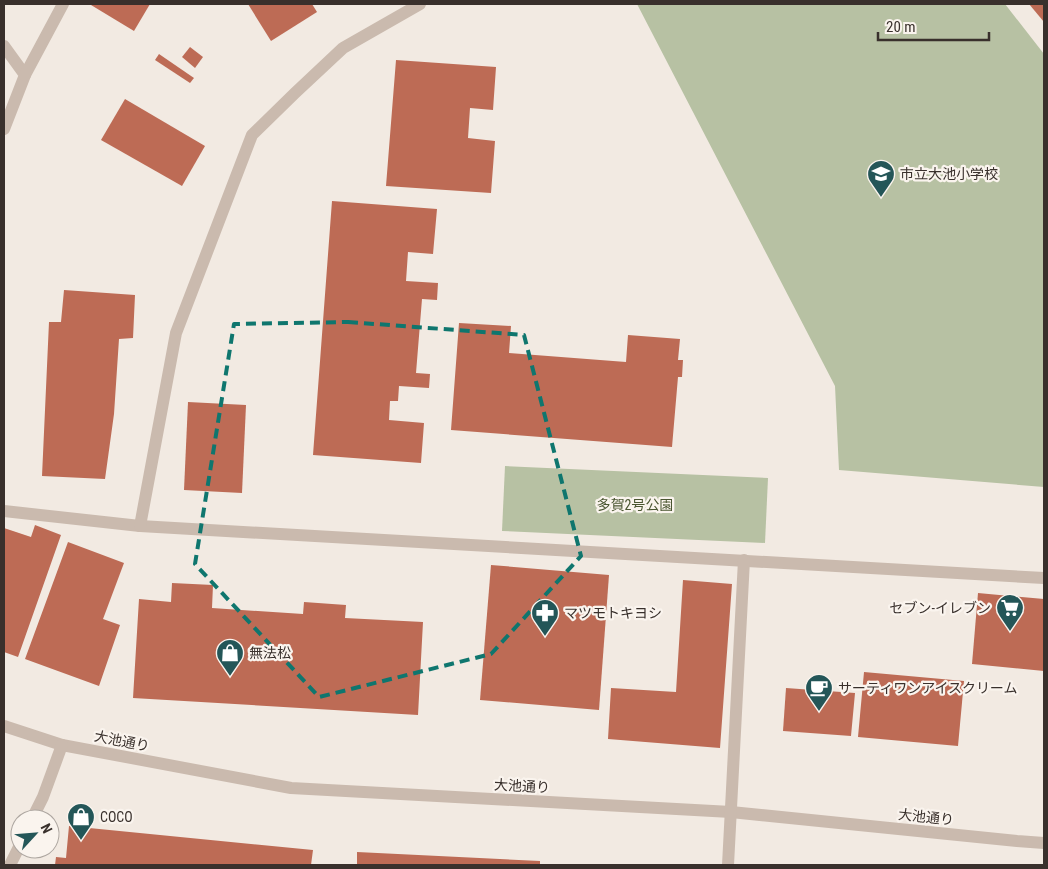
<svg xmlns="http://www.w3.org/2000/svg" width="1048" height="869" font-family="'Roboto Condensed','Noto Sans JP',sans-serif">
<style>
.green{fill:#b7c1a3}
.building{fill:#bd6b55}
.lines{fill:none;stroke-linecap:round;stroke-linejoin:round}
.minor{stroke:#cabaae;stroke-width:12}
.marked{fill:none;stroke:#0f766e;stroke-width:4;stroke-dasharray:10 6;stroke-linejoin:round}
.labels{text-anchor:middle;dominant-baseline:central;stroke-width:4.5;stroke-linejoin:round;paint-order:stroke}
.poi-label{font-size:14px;fill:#39302c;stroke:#faf4ee;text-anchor:start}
.park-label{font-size:14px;fill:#4a5631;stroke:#faf4ee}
.street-label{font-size:14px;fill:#39302c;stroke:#faf4ee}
</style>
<rect width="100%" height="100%" fill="#f2eae2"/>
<!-- green -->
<g class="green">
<path d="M637 4H1005L1044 54V487L839 470 835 386Z"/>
<path d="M505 466 768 478 765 543 502 531Z"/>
</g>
<!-- building -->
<g class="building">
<path d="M92 4H150L134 31 91 5Z"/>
<path d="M248 4H312L317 12 271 41Z"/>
<path d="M1029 4H1044V22Z"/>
<path d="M190 47 203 57 195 68 182 57Z"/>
<path d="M159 54 194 78 190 83 155 60Z"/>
<path d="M396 60 496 67 493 110 470 108 468 138 495 141 491 193 386 186Z"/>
<path d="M125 99 205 146 182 186 101 140Z"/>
<path d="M332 201 437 209 433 254 408 252 406 281 438 283 437 300 422 299 416 373 430 374 429 388 399 386 398 401H390L389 420 424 423 421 463 313 455Z"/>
<path d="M64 290 135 295 133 338 119 339 114 414 105 479 42 476 49 322H61Z"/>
<path d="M459 323 511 326 509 353 626 362 628 335 680 339 678 360H683L682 377H678L672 447 451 430Z"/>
<path d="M188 402 246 405 242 493 184 490Z"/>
<path d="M35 525 61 535 18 657 4 652V528L31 537Z"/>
<path d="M68 542 124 563 103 619 120 625 99 686 25 659Z"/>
<path d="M491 565 609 575 599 710 480 700Z"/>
<path d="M683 580 732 584 720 748 608 739 611 688 676 692Z"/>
<path d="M172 583 213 585 212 608 303 614 304 602 346 605 345 618 423 622 418 715 133 698 139 599 171 602Z"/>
<path d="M978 593 1044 599V671L972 664Z"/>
<path d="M864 672 964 681 958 746 858 737Z"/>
<path d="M786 688 855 693 851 736 783 731Z"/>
<path d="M69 826 313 850 311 865H55L56 857 66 858Z"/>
<path d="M357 852 540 861V865H357Z"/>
</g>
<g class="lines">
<!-- minor -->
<g class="minor">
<path d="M4 46 25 75 4 129"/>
<path d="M25 75 63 4"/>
<path d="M4 511 140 526 1044 578"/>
<path d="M140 526 176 333 252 135 295 93 343 48 420 4"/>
<path d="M4 726 62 745 291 788 731 812 1017 841 1044 843"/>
<path d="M32 819 43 797 62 745"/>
<path d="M10 865 20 845"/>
<path d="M728 865 744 560"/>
</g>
</g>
<!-- marked area -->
<path class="marked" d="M348 322 524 335 581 556 491 654 319 697 195 564 234 324Z"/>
<!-- icons -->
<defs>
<symbol id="school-pin" viewBox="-11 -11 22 30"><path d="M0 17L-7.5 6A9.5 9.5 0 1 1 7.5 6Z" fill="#245658" stroke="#faf4ee"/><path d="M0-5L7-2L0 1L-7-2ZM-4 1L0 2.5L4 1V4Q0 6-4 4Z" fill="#fff"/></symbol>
<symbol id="supermarket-pin" viewBox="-11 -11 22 30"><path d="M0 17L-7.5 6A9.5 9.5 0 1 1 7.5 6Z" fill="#245658" stroke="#faf4ee"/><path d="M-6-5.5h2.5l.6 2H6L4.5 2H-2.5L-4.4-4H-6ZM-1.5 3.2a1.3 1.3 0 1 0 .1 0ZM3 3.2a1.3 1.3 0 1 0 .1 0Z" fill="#fff"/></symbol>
<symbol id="pharmacy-pin" viewBox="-11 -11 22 30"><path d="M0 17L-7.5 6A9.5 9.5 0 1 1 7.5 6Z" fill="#245658" stroke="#faf4ee"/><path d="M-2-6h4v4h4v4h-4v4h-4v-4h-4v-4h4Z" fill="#fff"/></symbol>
<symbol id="shop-pin" viewBox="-11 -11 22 30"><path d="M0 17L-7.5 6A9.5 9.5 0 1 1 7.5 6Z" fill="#245658" stroke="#faf4ee"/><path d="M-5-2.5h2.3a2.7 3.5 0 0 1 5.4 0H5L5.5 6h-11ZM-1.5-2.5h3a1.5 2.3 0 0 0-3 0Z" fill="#fff"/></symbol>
<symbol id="cafe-pin" viewBox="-11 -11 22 30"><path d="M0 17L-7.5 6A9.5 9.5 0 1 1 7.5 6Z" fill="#245658" stroke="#faf4ee"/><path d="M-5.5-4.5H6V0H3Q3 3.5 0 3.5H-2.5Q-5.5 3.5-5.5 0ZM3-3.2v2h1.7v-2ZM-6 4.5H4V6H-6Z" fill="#fff"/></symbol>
</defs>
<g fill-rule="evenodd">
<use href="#school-pin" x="865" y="158" width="32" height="43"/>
<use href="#supermarket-pin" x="994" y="592" width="32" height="43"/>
<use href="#pharmacy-pin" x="529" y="597" width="32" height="43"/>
<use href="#shop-pin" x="214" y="637" width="32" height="43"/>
<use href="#cafe-pin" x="803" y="672" width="32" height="43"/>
<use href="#shop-pin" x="65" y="801" width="32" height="43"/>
</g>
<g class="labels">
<!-- poi labels -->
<g class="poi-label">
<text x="900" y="174">市立大池小学校</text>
<text x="991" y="608" text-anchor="end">セブン-イレブン</text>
<text x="564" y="613">マツモトキヨシ</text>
<text x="249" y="653">無法松</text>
<text x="838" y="688">サーティワンアイスクリーム</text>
<text x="100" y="817">COCO</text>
</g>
<!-- park labels -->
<g class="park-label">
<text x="635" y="505">多賀2号公園</text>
</g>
<!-- street labels -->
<g class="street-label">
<text transform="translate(122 741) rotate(11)">大池通り</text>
<text transform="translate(522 786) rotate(3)">大池通り</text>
<text transform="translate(926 817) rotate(6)">大池通り</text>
</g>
</g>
<!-- border -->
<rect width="1048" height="869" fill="none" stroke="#39302c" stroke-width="10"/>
<!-- north arrow -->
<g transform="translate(35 834) rotate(64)"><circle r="24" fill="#faf4ee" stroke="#ada6a0"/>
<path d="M0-4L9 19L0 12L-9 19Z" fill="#245658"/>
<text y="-8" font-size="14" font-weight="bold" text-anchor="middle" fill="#39302c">N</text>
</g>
<!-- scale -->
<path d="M878 32v8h111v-8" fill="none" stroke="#39302c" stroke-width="2.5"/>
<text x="886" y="32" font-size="15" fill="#39302c" stroke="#faf4ee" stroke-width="4" paint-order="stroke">20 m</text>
</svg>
